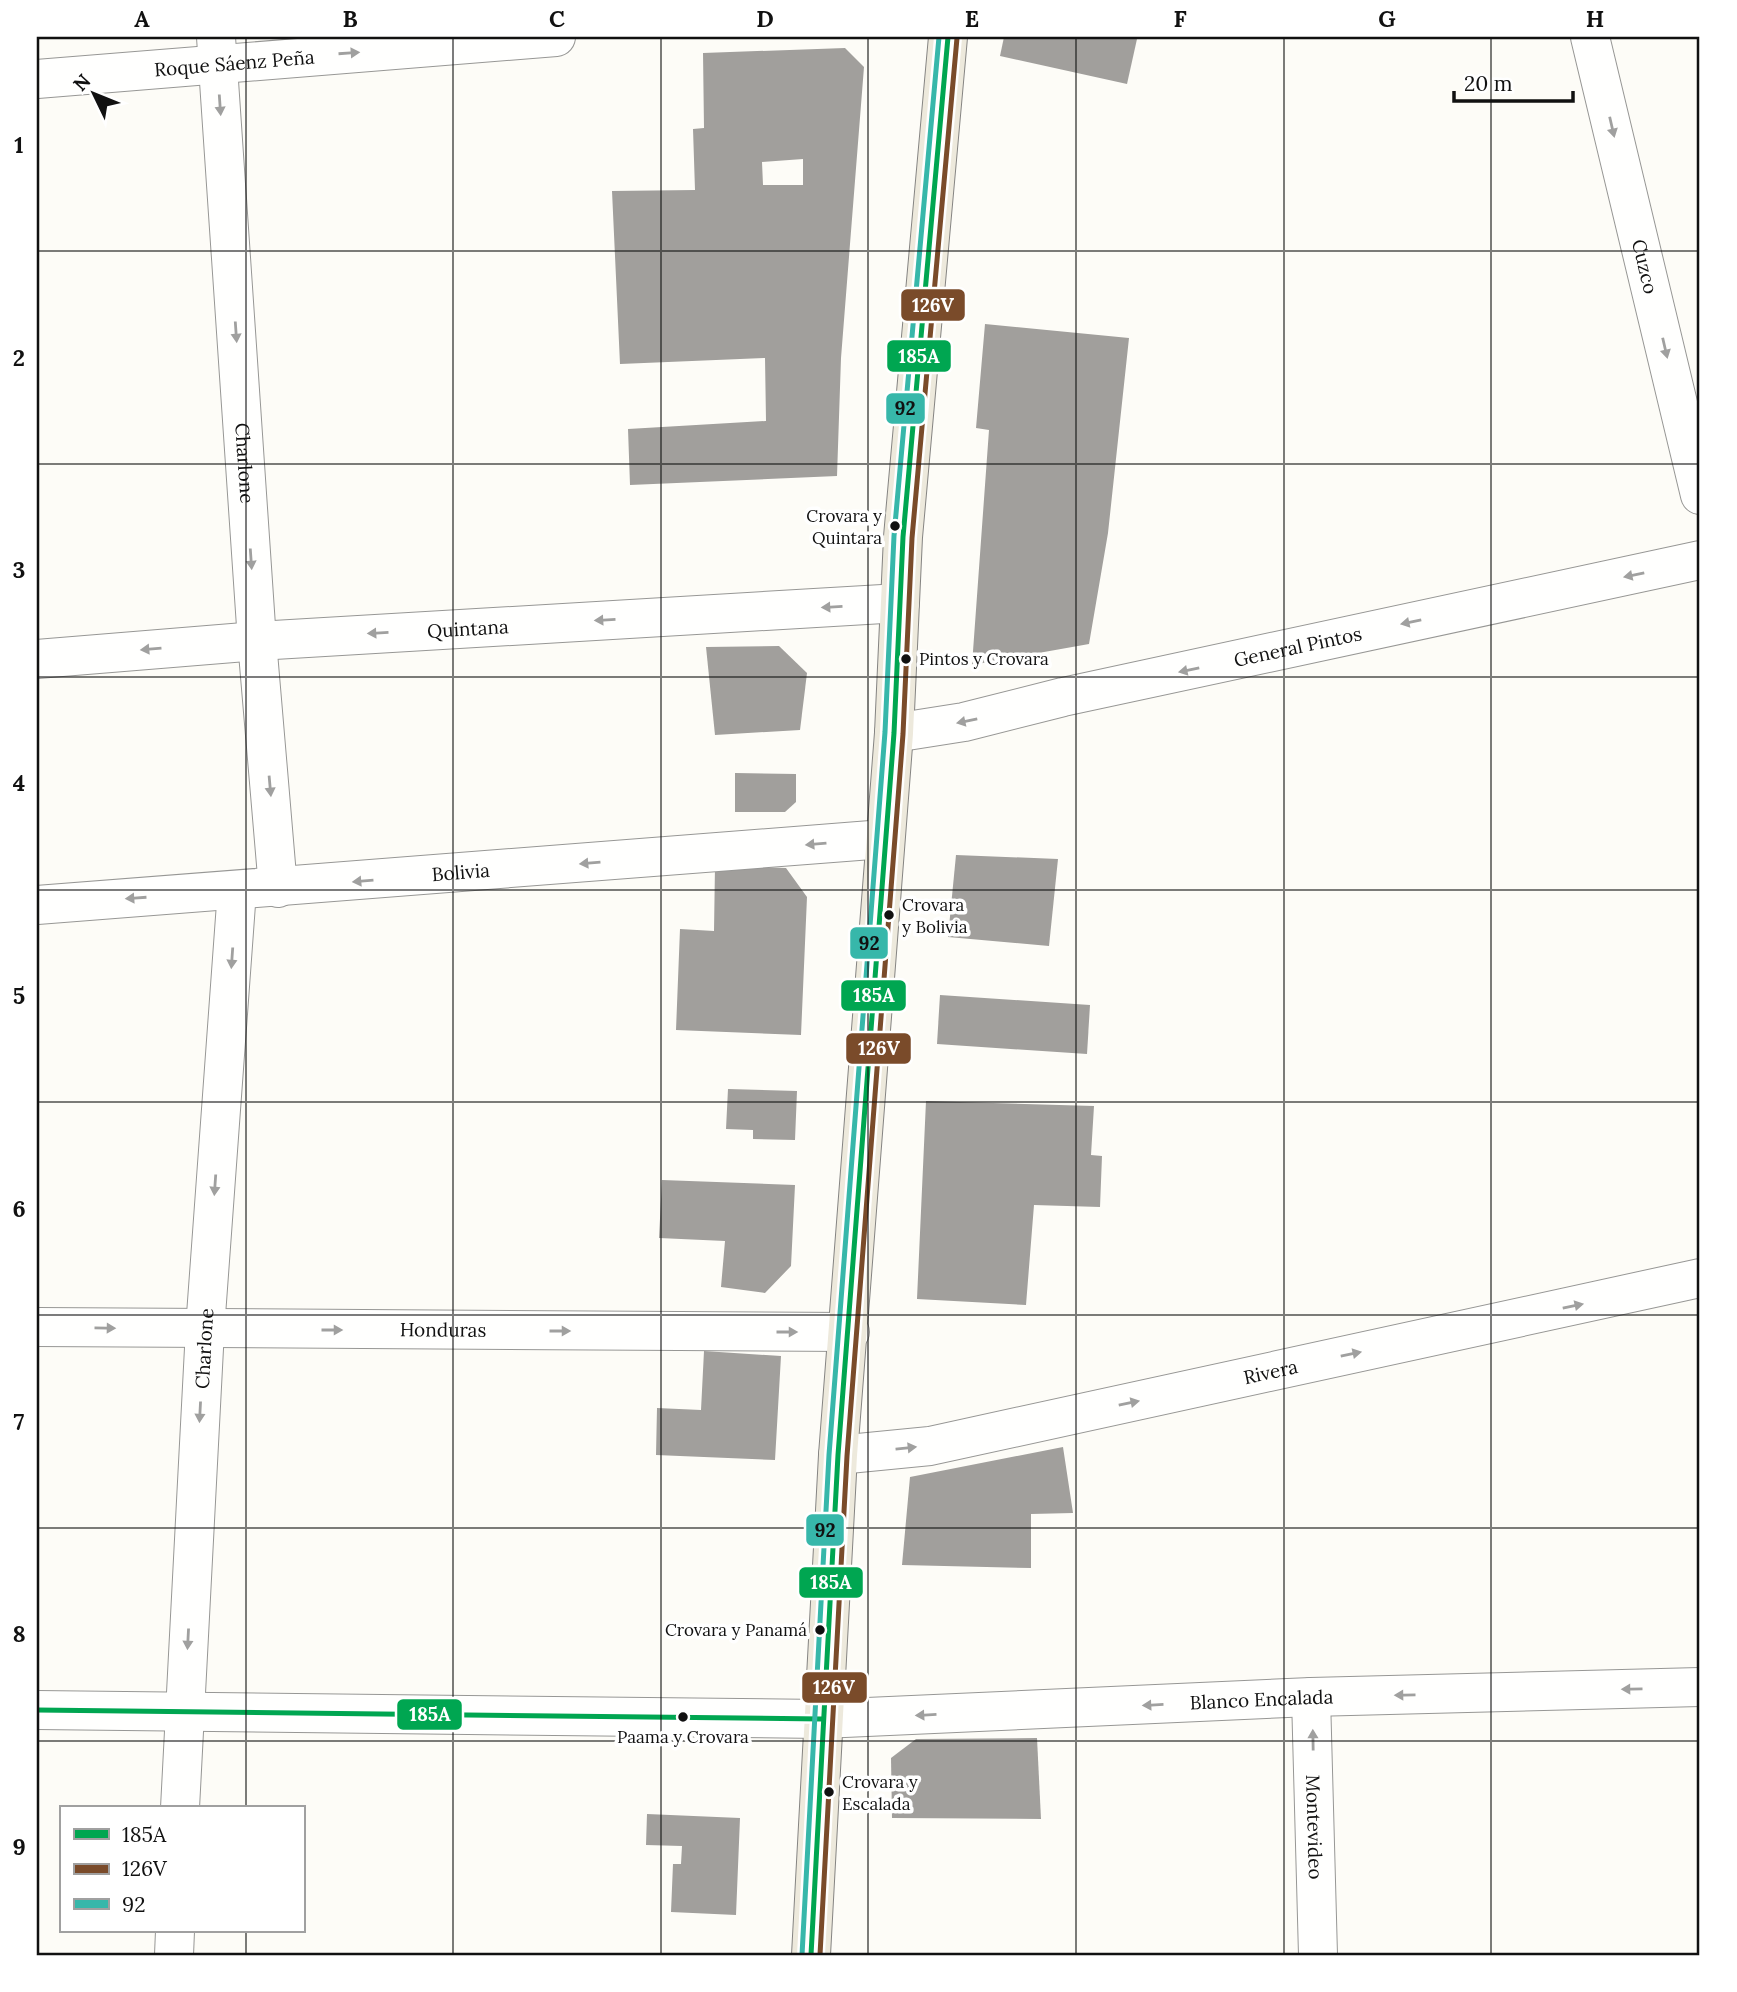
<svg xmlns="http://www.w3.org/2000/svg" width="1737" height="1992" font-family="Lora,serif">
<style>
.building{fill:#a19f9c;fill-rule:evenodd}
.lines{fill:none;stroke-linecap:round;stroke-linejoin:round}
.minor-casing{stroke:#979795;stroke-width:40}
.major-casing{stroke:#858482;stroke-width:40}
.minor{stroke:#fffffe;stroke-width:38}
.major{stroke:#ede9dc;stroke-width:38}
.bus-1-casing{stroke:#fff;stroke-width:10}
.bus-2-casing{stroke:#fff;stroke-width:10}
.bus-3-casing{stroke:#fff;stroke-width:10}
.bus-1{stroke:#00a651;stroke-width:5}
.bus-2{stroke:#7a4b2a;stroke-width:5}
.bus-3{stroke:#37b7aa;stroke-width:5}
.oneway{fill:#a0a09f}
.grid{fill:none;stroke:#111;stroke-width:2;stroke-opacity:0.55}
.bus-dot{fill:#111;stroke:#fff;stroke-width:2.5}
.labels{text-anchor:middle;dominant-baseline:central;stroke-width:7;stroke-linejoin:round;paint-order:stroke}
.bus-label{font-size:17px;fill:#111;stroke:#fff;text-anchor:start}
.street-label{font-size:19px;fill:#111;stroke:#fff}
.line-badge{stroke:#fff;stroke-width:2.5}
.badge-label{font-size:19px;text-anchor:middle;font-weight:bold;fill:#fff}
.pale-badge-label{font-size:19px;text-anchor:middle;font-weight:bold;fill:#111}
.neatline{fill:none;stroke:#111;stroke-width:2.5}
.grid-label{font-size:23px;text-anchor:middle;font-weight:bold;fill:#111}
</style>
<rect width="100%" height="100%" fill="#fdfcf7"/>
<!-- building -->
<g class="building">
<path d="M1004 37H1125L1137 39 1127 84 1000 56Z"/>
<path d="M845 48 864 67 841 358 837 476 630 485 628 429 766 421 765 358 620 364 612 191 695 190 693 129 704 128 703 53ZM803 159V185H763L762 162Z"/>
<path d="M985 324 1129 338 1108 533 1089 644 972 665 989 430 976 428Z"/>
<path d="M779 646 807 673 800 730 715 735 706 647Z"/>
<path d="M735 773 796 774V802L785 812H735Z"/>
<path d="M956 855 1058 859 1049 946 948 937Z"/>
<path d="M715 866 786 868 807 897 801 1035 676 1030 680 929 714 931Z"/>
<path d="M940 995 1090 1005 1087 1054 937 1044Z"/>
<path d="M728 1089 797 1091 795 1140 753 1139V1130L726 1129Z"/>
<path d="M926 1101 1094 1106 1091 1155 1102 1156 1100 1207 1034 1205 1026 1305 917 1299Z"/>
<path d="M662 1180 795 1185 791 1266 765 1293 721 1287 725 1241 659 1238Z"/>
<path d="M704 1351 781 1356 775 1460 656 1455 657 1408 701 1410Z"/>
<path d="M1063 1447 1073 1513 1031 1514V1568L902 1565 910 1477Z"/>
<path d="M1037 1738 1041 1819 892 1818 891 1758 916 1739Z"/>
<path d="M647 1814 740 1818 736 1915 671 1912 673 1864H681L682 1846 646 1845Z"/>
</g>
<g class="lines">
<defs>
<g id="minor">
<path id="s1" d="M216 37 257 641 278 888"/>
<path id="s2" d="M1590 37 1700 495"/>
<path id="s3" d="M37 79 556 37"/>
<path id="s4" d="M37 659 257 641 900 603"/>
<path id="s5" d="M894 733 964 722 1063 697 1700 560"/>
<path id="s6" d="M37 905 884 839"/>
<path id="s7" d="M37 1327 850 1332"/>
<path id="s8" d="M838 1455 930 1446 1700 1278"/>
<path id="s9" d="M1311 1697 1318 1955"/>
<path id="s10" d="M37 1710 822 1719 1311 1697 1700 1687"/>
<path id="s11" d="M180 1808 205 1329 237 890"/>
<path d="M174 1955 175 1931"/>
</g>
<path id="major" d="M811 1955 838 1455 894 733 903 537 948 37"/>
</defs>
<!-- minor casing -->
<use href="#minor" class="minor-casing"/>
<!-- major casing -->
<use href="#major" class="major-casing"/>
<!-- minor -->
<use href="#minor" class="minor"/>
<!-- major -->
<use href="#major" class="major"/>
<defs>
<g id="bus-1">
<path d="M37 1710 822 1719"/>
<path d="M811 1955 838 1455 894 733 903 537 948 37"/>
</g>
<path id="bus-2" d="M820 1955 847 1456 903 734 912 538 957 38"/>
<path id="bus-3" d="M802 1955 829 1455 885 732 894 536 939 37"/>
</defs>
<!-- bus-1 casing -->
<use href="#bus-1" class="bus-1-casing"/>
<!-- bus-2 casing -->
<use href="#bus-2" class="bus-2-casing"/>
<!-- bus-3 casing -->
<use href="#bus-3" class="bus-3-casing"/>
<!-- bus-1 -->
<use href="#bus-1" class="bus-1"/>
<!-- bus-2 -->
<use href="#bus-2" class="bus-2"/>
<!-- bus-3 -->
<use href="#bus-3" class="bus-3"/>
</g>
<!-- one-way arrows -->
<defs><path id="oneway-solid" d="M-6-.8H1V-3.2L6.5 0L1 3.2V.8H-6Z" transform="scale(1.75)"/></defs>
<g class="oneway">
<use href="#oneway-solid" transform="translate(349 53) rotate(-4)"/>
<use href="#oneway-solid" transform="translate(220 105) rotate(86)"/>
<use href="#oneway-solid" transform="translate(1612 127) rotate(77)"/>
<use href="#oneway-solid" transform="translate(236 332) rotate(86)"/>
<use href="#oneway-solid" transform="translate(1665 348) rotate(77)"/>
<use href="#oneway-solid" transform="translate(251 559) rotate(86)"/>
<use href="#oneway-solid" transform="translate(1634 575) rotate(168)"/>
<use href="#oneway-solid" transform="translate(832 607) rotate(177)"/>
<use href="#oneway-solid" transform="translate(605 620) rotate(177)"/>
<use href="#oneway-solid" transform="translate(1411 622) rotate(168)"/>
<use href="#oneway-solid" transform="translate(378 633) rotate(177)"/>
<use href="#oneway-solid" transform="translate(151 649) rotate(175)"/>
<use href="#oneway-solid" transform="translate(1189 670) rotate(168)"/>
<use href="#oneway-solid" transform="translate(967 721) rotate(168)"/>
<use href="#oneway-solid" transform="translate(270 786) rotate(85)"/>
<use href="#oneway-solid" transform="translate(816 844) rotate(175)"/>
<use href="#oneway-solid" transform="translate(590 863) rotate(175)"/>
<use href="#oneway-solid" transform="translate(363 881) rotate(175)"/>
<use href="#oneway-solid" transform="translate(136 898) rotate(176)"/>
<use href="#oneway-solid" transform="translate(232 958) rotate(94)"/>
<use href="#oneway-solid" transform="translate(215 1185) rotate(94)"/>
<use href="#oneway-solid" transform="translate(1573 1306) rotate(-12)"/>
<use href="#oneway-solid" transform="translate(105 1328) rotate(1)"/>
<use href="#oneway-solid" transform="translate(332 1330)"/>
<use href="#oneway-solid" transform="translate(560 1331)"/>
<use href="#oneway-solid" transform="translate(787 1332)"/>
<use href="#oneway-solid" transform="translate(1351 1354) rotate(-12)"/>
<use href="#oneway-solid" transform="translate(1129 1403) rotate(-12)"/>
<use href="#oneway-solid" transform="translate(200 1412) rotate(93)"/>
<use href="#oneway-solid" transform="translate(906 1448) rotate(-6)"/>
<use href="#oneway-solid" transform="translate(188 1639) rotate(93)"/>
<use href="#oneway-solid" transform="translate(1632 1689) rotate(179)"/>
<use href="#oneway-solid" transform="translate(1405 1695) rotate(179)"/>
<use href="#oneway-solid" transform="translate(1153 1705) rotate(177)"/>
<use href="#oneway-solid" transform="translate(926 1715) rotate(177)"/>
<use href="#oneway-solid" transform="translate(1313 1740) rotate(-91)"/>
</g>
<!-- grid -->
<path class="grid" d="M246 37V1808M453 37V1955M661 37V1955M868 37V1955M1076 37V1955M1284 37V1955M1491 37V1955M37 251H1700M37 464H1700M37 677H1700M37 890H1700M37 1102H1700M37 1315H1700M37 1528H1700M37 1741H1700M246 1931V1955"/>
<!-- markers -->
<g class="bus-dot">
<circle cx="895" cy="526" r="6"/>
<circle cx="906" cy="659" r="6"/>
<circle cx="889" cy="915" r="6"/>
<circle cx="820" cy="1630" r="6"/>
<circle cx="683" cy="1717" r="6"/>
<circle cx="829" cy="1792" r="6"/>
</g>
<g class="labels">
<!-- bus labels -->
<g class="bus-label">
<text x="882" y="516" text-anchor="end">Crovara y<tspan x="882" dy="22">Quintara</tspan></text>
<text x="919" y="659">Pintos y Crovara</text>
<text x="902" y="905">Crovara<tspan x="902" dy="22">y Bolivia</tspan></text>
<text x="807" y="1630" text-anchor="end">Crovara y Panamá</text>
<text x="683" y="1737" text-anchor="middle">Paama y Crovara</text>
<text x="842" y="1782">Crovara y<tspan x="842" dy="22">Escalada</tspan></text>
</g>
<!-- street labels -->
<g class="street-label">
<text stroke="none"><textPath href="#s3" startOffset="198">Roque Sáenz Peña</textPath></text>
<text stroke="none"><textPath href="#s2" startOffset="236">Cuzco</textPath></text>
<text stroke="none"><textPath href="#s1" startOffset="427">Charlone</textPath></text>
<text stroke="none"><textPath href="#s4" startOffset="432">Quintana</textPath></text>
<text stroke="none"><textPath href="#s5" startOffset="413">General Pintos</textPath></text>
<text stroke="none"><textPath href="#s6" startOffset="425">Bolivia</textPath></text>
<text stroke="none"><textPath href="#s7" startOffset="406">Honduras</textPath></text>
<text stroke="none"><textPath href="#s11" startOffset="460">Charlone</textPath></text>
<text stroke="none"><textPath href="#s8" startOffset="441">Rivera</textPath></text>
<text stroke="none"><textPath href="#s10" startOffset="1225">Blanco Encalada</textPath></text>
<text stroke="none"><textPath href="#s9" startOffset="130">Montevideo</textPath></text>
</g>
</g>
<g class="line-badge">
<rect x="900" y="288" width="66" height="34" rx="7" fill="#7a4b2a"/>
<rect x="886" y="339" width="66" height="34" rx="7" fill="#00a651"/>
<rect x="885" y="392" width="41" height="33" rx="7" fill="#37b7aa"/>
<rect x="849" y="926" width="40" height="34" rx="7" fill="#37b7aa"/>
<rect x="840" y="979" width="67" height="33" rx="7" fill="#00a651"/>
<rect x="845" y="1032" width="67" height="33" rx="7" fill="#7a4b2a"/>
<rect x="805" y="1513" width="40" height="34" rx="7" fill="#37b7aa"/>
<rect x="798" y="1566" width="66" height="33" rx="7" fill="#00a651"/>
<rect x="801" y="1671" width="67" height="33" rx="7" fill="#7a4b2a"/>
<rect x="396" y="1698" width="67" height="33" rx="7" fill="#00a651"/>
</g>
<g class="badge-label">
<text x="933" y="312">126V</text>
<text x="919" y="363">185A</text>
<text x="874" y="1002">185A</text>
<text x="879" y="1055">126V</text>
<text x="831" y="1589">185A</text>
<text x="834" y="1694">126V</text>
<text x="430" y="1721">185A</text>
</g>
<g class="pale-badge-label">
<text x="905" y="415">92</text>
<text x="869" y="950">92</text>
<text x="825" y="1537">92</text>
</g>
<!-- border -->
<rect width="1737" height="1992" fill="none" stroke="#ffffff" stroke-width="77"/>
<!-- legend -->
<rect x="60" y="1806" width="245" height="126" fill="#ffffff" stroke="#a0a0a0" stroke-width="2"/>
<rect x="74" y="1829" width="35" height="10" fill="#00a651" stroke="#a0a0a0" stroke-width="2"/>
<text x="122" y="1842" font-size="21" fill="#111111">185A</text>
<rect x="74" y="1864" width="35" height="10" fill="#7a4b2a" stroke="#a0a0a0" stroke-width="2"/>
<text x="122" y="1876" font-size="21" fill="#111111">126V</text>
<rect x="74" y="1899" width="35" height="10" fill="#37b7aa" stroke="#a0a0a0" stroke-width="2"/>
<text x="122" y="1912" font-size="21" fill="#111111">92</text>
<!-- north arrow -->
<g transform="translate(94 94) rotate(313)" stroke="#ffffff" stroke-width="5" paint-order="stroke">
<path d="M0-5L12 26L0 18L-12 26Z" fill="#111111"/>
<text y="-10" font-size="19" font-weight="bold" text-anchor="middle" fill="#111111">N</text>
</g>
<!-- scale -->
<path d="M1454 91v10h119v-10" fill="none" stroke="#111111" stroke-width="3.5"/>
<text x="1464" y="91" font-size="21" fill="#111111" stroke="#ffffff" stroke-width="5" paint-order="stroke">20 m</text>
<rect x="38" y="38" width="1660" height="1916" class="neatline"/>
<g class="grid-label">
<text x="142" y="27">A</text>
<text x="350" y="27">B</text>
<text x="557" y="27">C</text>
<text x="765" y="27">D</text>
<text x="972" y="27">E</text>
<text x="1180" y="27">F</text>
<text x="1387" y="27">G</text>
<text x="1595" y="27">H</text>
<text x="19" y="153">1</text>
<text x="19" y="366">2</text>
<text x="19" y="578">3</text>
<text x="19" y="791">4</text>
<text x="19" y="1004">5</text>
<text x="19" y="1217">6</text>
<text x="19" y="1430">7</text>
<text x="19" y="1642">8</text>
<text x="19" y="1855">9</text>
</g>
</svg>
